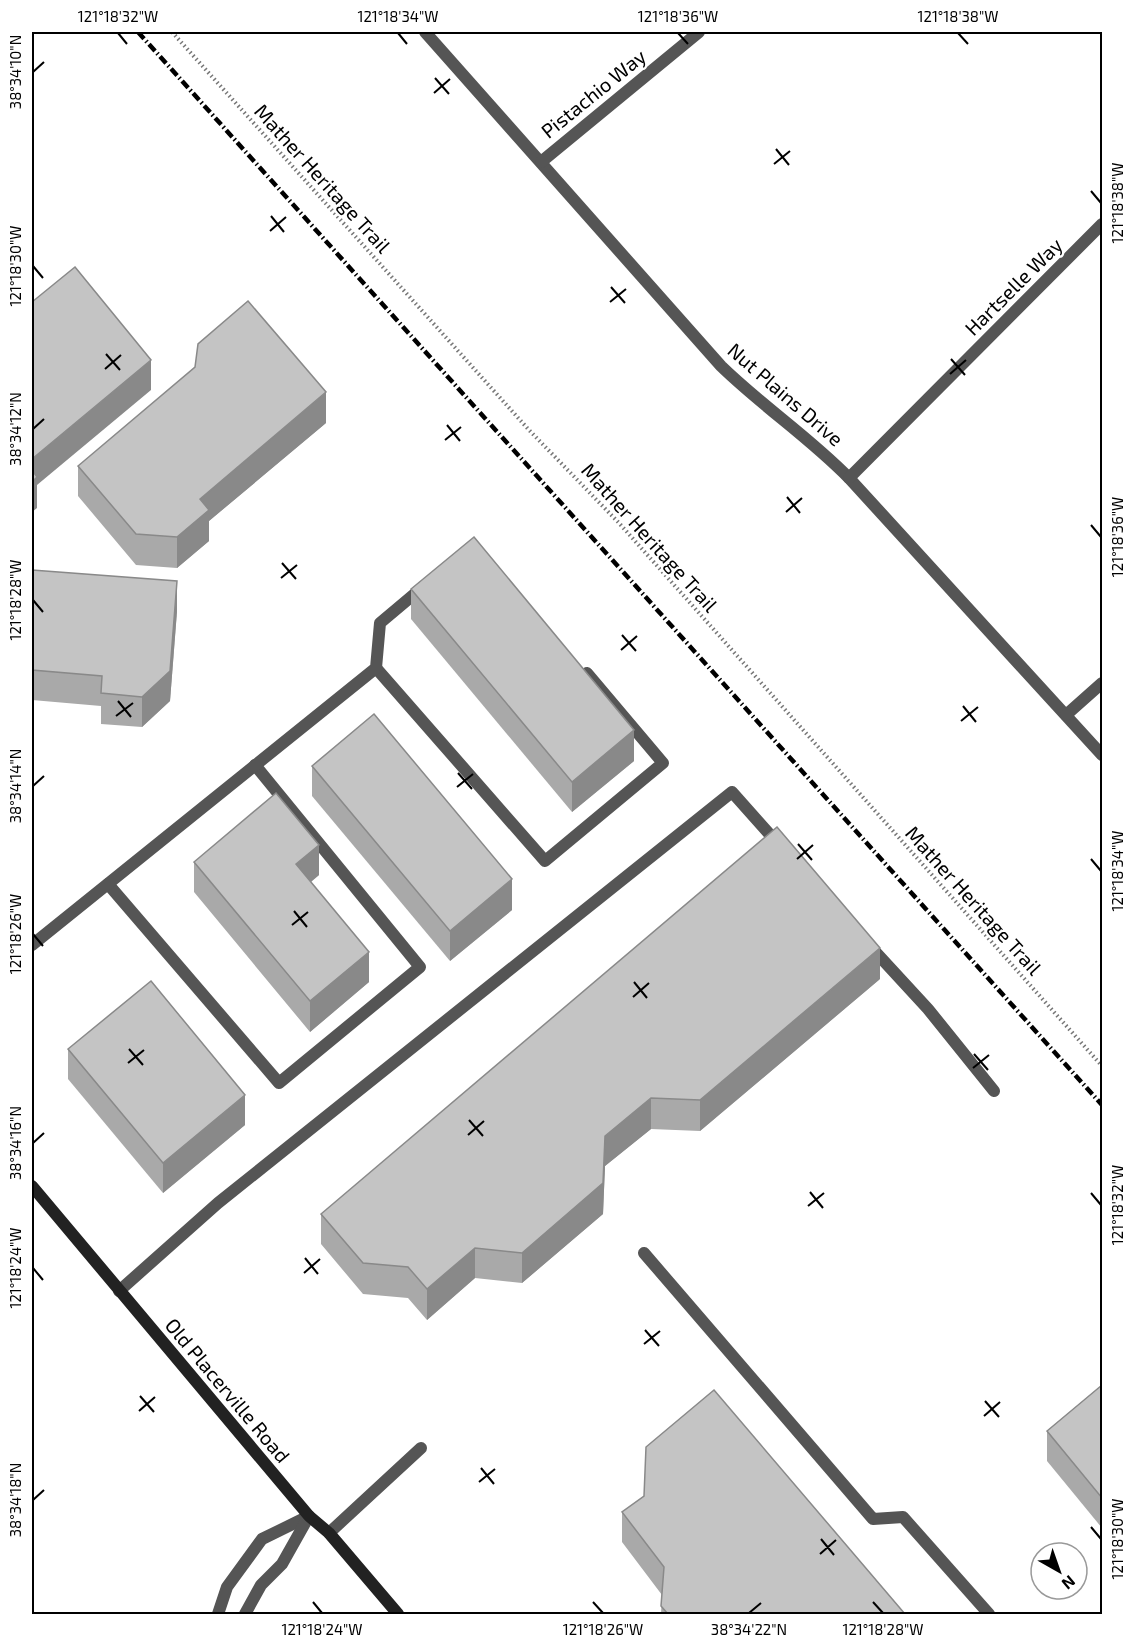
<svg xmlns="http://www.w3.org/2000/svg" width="1134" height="1646" font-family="'Exo 2',sans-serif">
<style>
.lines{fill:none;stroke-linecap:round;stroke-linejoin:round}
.path{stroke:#777;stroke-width:4;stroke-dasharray:1.5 3;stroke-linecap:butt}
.lane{stroke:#555;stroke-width:12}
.street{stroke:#555;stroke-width:12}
.secondary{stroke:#222;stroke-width:12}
.rail{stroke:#000;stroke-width:4.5;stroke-dasharray:9 3 1.5 3;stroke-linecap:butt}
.wall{fill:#a9a9a9}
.shaded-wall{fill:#898989}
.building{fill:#c4c4c4;stroke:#898989;stroke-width:1.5}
.ticks{fill:none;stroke:#000;stroke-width:2}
.labels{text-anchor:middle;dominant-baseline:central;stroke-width:4.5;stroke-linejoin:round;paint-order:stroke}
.street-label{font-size:20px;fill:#000;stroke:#fff}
.neatline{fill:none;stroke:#000;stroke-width:2}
.ticks-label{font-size:15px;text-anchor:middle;fill:#000}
</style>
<rect width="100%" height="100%" fill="#fff"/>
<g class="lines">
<!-- path -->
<path class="path" d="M172 32 529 430 619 523 1102 1066"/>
<!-- lane -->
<g class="lane">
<path d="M376 668 545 861 663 763 587 673"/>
<path d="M108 884 279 1083 420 967 255 765"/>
<path d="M32 945 376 668 380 623 424 586"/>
<path d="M870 946 928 1009 994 1091"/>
<path d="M644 1253 873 1519 903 1517 989 1614"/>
<path d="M119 1291 218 1203 732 792 780 846"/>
<path d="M329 1533 421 1448"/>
<path d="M218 1614 227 1587 262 1539 309 1516"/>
<path d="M245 1614 261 1585 282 1564 309 1516"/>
</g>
<!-- street -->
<g class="street">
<path d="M425 32 721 366C762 406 809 437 849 478L1102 755"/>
<path d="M541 162 699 32"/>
<path d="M849 478 1102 224"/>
<path d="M1066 715 1102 683"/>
</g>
<!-- secondary -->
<path class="secondary" d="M32 1186 309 1516 329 1533 398 1614"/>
<!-- rail -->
<path class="rail" d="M138 32 1102 1105"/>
</g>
<!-- wall -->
<g class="wall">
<path d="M326 423 209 521V541L177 568 136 565 78 496V466Z"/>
<path d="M32 570 177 611 170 701 142 727 101 724V706L32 700Z"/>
<path d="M411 589 634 761 572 812 411 619Z"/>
<path d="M312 766 512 910 450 961 312 796Z"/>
<path d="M194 862 319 875 311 882 369 982 310 1032 194 892Z"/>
<path d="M880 979 700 1131 651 1129 605 1166 603 1214 522 1283 475 1278 427 1320 408 1298 363 1294 321 1244V1214Z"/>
<path d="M68 1049 245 1125 163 1193 68 1079Z"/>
<path d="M1102 1385V1528L1047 1461V1431Z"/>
<path d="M622 1512 905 1614H661L662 1595 622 1542Z"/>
</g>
<!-- shaded-wall -->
<g class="shaded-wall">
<path d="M151 360V390L37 485V508L32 512V459Z"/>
<path d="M326 392V423L209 521V541L177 568V537L200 499Z"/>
<path d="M177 581V611L170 701 142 727V697Z"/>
<path d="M634 730V761L572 812V782Z"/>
<path d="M319 845V875L296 894V864Z"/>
<path d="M512 879V910L450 961V931Z"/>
<path d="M880 948V979L700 1131V1100Z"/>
<path d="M369 952V982L310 1032V1001Z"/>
<path d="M245 1095V1125L163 1193V1163Z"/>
<path d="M651 1098V1129L605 1166 603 1214 522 1283V1253L605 1136Z"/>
<path d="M475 1248V1278L427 1320V1289Z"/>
</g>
<!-- building -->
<g class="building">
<path d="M75 267 151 360 32 459V302Z"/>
<path d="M248 301 326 392 200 499 209 510 177 537 136 534 78 466 195 367 198 344Z"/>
<path d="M32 470 37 477 32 482Z"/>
<path d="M474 537 634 730 572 782 411 589Z"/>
<path d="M32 570 177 581 170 671 142 697 101 693 102 676 32 670Z"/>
<path d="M374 714 512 879 450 931 312 766Z"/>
<path d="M276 793 319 845 296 864 369 952 310 1001 194 862Z"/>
<path d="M777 827 880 948 700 1100 651 1098 605 1136 603 1183 522 1253 475 1248 427 1289 408 1267 363 1263 321 1214Z"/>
<path d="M151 981 245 1095 163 1163 68 1049Z"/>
<path d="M1102 1385V1498L1047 1431Z"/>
<path d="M714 1390 905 1614H668L661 1606 664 1567 622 1512 644 1496 646 1447Z"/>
</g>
<!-- ticks -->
<path class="ticks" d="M118 33 127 44M398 33 407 44M678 33 688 44M958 33 968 44M33 72 44 62M435 78 449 94M434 93 450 79M776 149 789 165M774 164 790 151M1091 191 1101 203M271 216 284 232M270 231 286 217M33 266 43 278M611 287 625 303M610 302 626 289M106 354 120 370M951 359 965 375M105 369 121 355M950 374 966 360M447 425 460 441M33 429 44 419M445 440 461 427M787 497 800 513M786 512 802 498M1091 525 1101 537M282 563 296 579M281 578 297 565M33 600 43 612M622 635 636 651M621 650 637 636M118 701 131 717M963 706 976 722M116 716 133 703M961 721 978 707M458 773 472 789M33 786 44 776M457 787 473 774M798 844 812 860M797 859 813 845M1091 859 1101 871M294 911 307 927M292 925 308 912M33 934 43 946M634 982 647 998M633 997 649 983M129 1049 143 1065M974 1054 988 1070M128 1063 144 1050M973 1068 989 1055M469 1120 483 1136M468 1135 484 1121M33 1143 44 1133M810 1192 823 1208M1091 1193 1101 1205M808 1206 824 1193M305 1258 318 1274M33 1268 43 1280M304 1273 320 1259M645 1330 659 1346M644 1344 660 1331M140 1396 154 1412M985 1401 999 1417M139 1411 155 1397M984 1416 1000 1402M481 1468 494 1484M479 1482 495 1469M33 1500 44 1490M1091 1527 1101 1539M821 1539 834 1555M820 1554 836 1540M313 1602 322 1613M593 1602 603 1613M873 1602 883 1613M749 1613 761 1603"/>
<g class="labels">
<!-- street labels -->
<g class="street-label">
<text transform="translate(593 93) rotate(-39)">Pistachio Way</text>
<text transform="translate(323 178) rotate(48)">Mather Heritage Trail</text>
<text transform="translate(1013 286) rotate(-45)">Hartselle Way</text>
<text transform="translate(786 394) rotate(41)">Nut Plains Drive</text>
<text transform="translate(650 537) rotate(48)">Mather Heritage Trail</text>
<text transform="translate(974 900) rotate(48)">Mather Heritage Trail</text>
<text transform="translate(228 1390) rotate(50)">Old Placerville Road</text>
</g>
</g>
<!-- border -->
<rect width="1134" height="1646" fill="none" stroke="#ffffff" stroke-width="66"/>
<!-- north arrow -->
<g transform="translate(1059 1571) rotate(140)"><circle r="28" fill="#ffffff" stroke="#999999" stroke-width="1.5"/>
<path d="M0-4.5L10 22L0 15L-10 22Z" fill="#000000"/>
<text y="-9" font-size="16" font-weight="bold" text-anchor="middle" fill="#000000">N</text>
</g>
<rect x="33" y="33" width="1068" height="1580" class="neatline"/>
<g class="ticks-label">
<text x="118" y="22">121°18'32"W</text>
<text x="398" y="22">121°18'34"W</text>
<text x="678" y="22">121°18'36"W</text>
<text x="958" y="22">121°18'38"W</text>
<text transform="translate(16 72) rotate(-90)" y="5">38°34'10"N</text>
<text transform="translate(1118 203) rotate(-90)" y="5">121°18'38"W</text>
<text transform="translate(16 266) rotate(-90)" y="5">121°18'30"W</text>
<text transform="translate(16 429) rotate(-90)" y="5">38°34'12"N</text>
<text transform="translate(1118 537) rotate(-90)" y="5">121°18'36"W</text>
<text transform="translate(16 600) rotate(-90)" y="5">121°18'28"W</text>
<text transform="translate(16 786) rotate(-90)" y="5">38°34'14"N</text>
<text transform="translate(1118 871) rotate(-90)" y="5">121°18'34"W</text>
<text transform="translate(16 934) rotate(-90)" y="5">121°18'26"W</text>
<text transform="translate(16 1143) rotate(-90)" y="5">38°34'16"N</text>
<text transform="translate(1118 1205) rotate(-90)" y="5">121°18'32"W</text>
<text transform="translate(16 1268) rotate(-90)" y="5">121°18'24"W</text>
<text transform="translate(16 1500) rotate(-90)" y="5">38°34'18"N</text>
<text transform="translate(1118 1539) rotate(-90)" y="5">121°18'30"W</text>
<text x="322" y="1635">121°18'24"W</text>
<text x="603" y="1635">121°18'26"W</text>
<text x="749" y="1635">38°34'22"N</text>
<text x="883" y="1635">121°18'28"W</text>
</g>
</svg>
